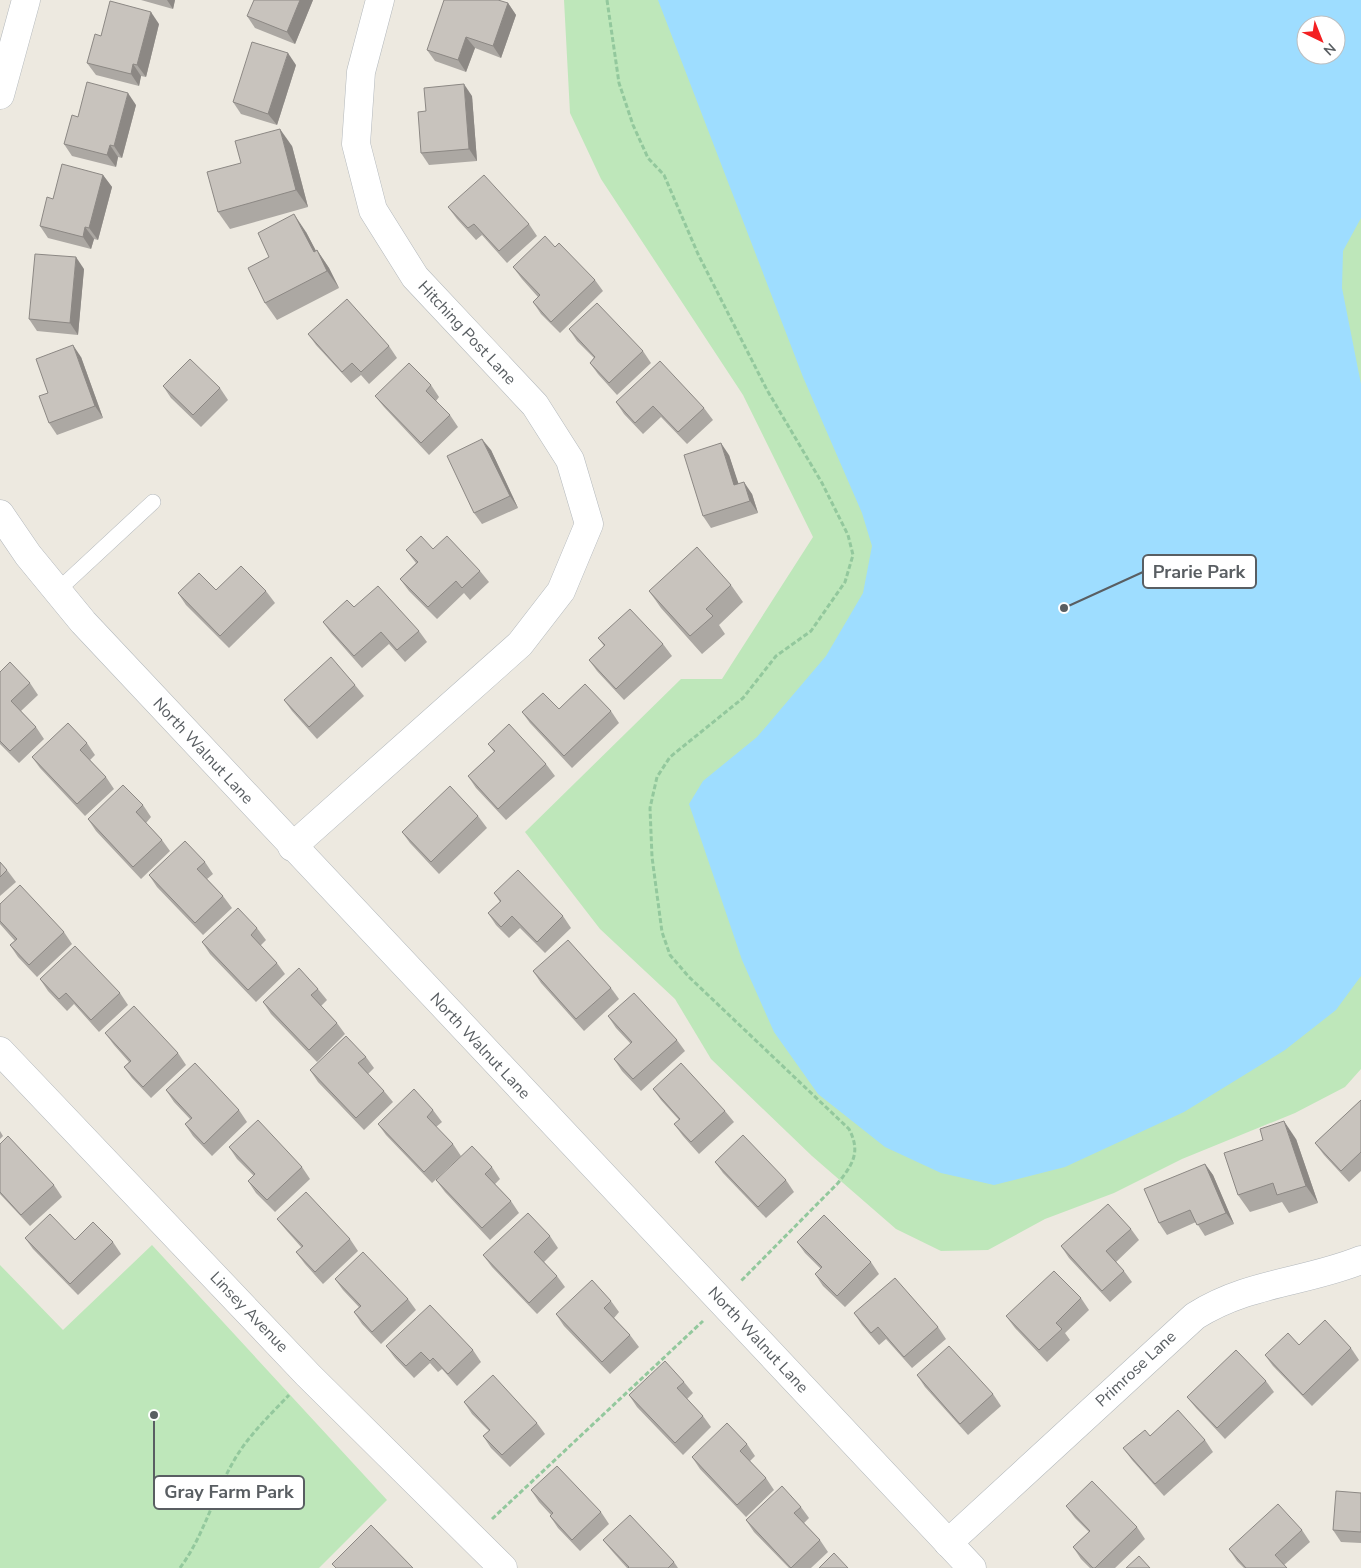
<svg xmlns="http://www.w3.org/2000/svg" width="1361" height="1568" font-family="'Nunito Sans',sans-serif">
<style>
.green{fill:#bee7ba;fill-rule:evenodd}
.water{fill:#9eddff;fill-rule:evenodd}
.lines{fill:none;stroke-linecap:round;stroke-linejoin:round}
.service-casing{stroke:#b3b8bc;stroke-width:16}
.minor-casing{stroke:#b3b8bc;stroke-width:29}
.tertiary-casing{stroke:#b3b8bc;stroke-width:29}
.path{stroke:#93c89d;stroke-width:3;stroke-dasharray:5 2.5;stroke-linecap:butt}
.service{stroke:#fff;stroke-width:15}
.minor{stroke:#fff;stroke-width:28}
.tertiary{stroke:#fff;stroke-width:28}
.wall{fill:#aca8a3}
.shaded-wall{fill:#8c8884}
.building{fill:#c8c3bd;stroke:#8c8884}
.labels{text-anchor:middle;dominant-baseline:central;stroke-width:4.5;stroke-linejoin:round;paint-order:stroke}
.street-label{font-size:16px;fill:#595e62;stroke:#fff}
.leader{fill:none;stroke:#595e62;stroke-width:2}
.callout-dot{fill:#595e62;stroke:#fff;stroke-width:2}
.callout{fill:#fff;stroke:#595e62;stroke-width:2}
.callout-label{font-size:18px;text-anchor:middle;font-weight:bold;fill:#595e62}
</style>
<rect width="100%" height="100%" fill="#ede9e0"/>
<!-- green -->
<g class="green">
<path d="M564 0H1361V1069L1345 1087 1295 1113 1182 1159 1114 1193 1045 1219 988 1250 941 1251 896 1229 812 1156 711 1059 675 999 600 929 525 832 681 679H722L813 537 743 395 601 179 570 113ZM1306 25H1336V55H1306Z"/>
<path d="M152 1245 387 1500 319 1568H0V1265L63 1330Z"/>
</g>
<!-- water -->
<path class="water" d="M658 0H1361V218L1343 251 1342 288 1361 384V976L1336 1010 1285 1050 1184 1112 1065 1167 994 1185 941 1173 885 1147 818 1094 774 1032 742 960 689 804 703 781 757 737 826 656 863 593 872 546 862 513 803 377ZM1306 25H1336V55H1306Z"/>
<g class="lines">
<defs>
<path id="service" d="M56 592 153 502"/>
<g id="minor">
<path d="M292 847 520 644 561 591 589 524 570 460 535 405 415 277 373 210 356 144 361 72 380 0"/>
<path d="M0 1051 308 1375 503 1568"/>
<path d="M948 1543 1195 1316C1249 1282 1304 1283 1361 1260"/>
</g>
<g id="tertiary">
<path d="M0 95 26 0"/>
<path d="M0 514 28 555 83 622 972 1568"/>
</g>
</defs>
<!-- service casing -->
<use href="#service" class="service-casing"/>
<!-- minor casing -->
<use href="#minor" class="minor-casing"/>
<!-- tertiary casing -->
<use href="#tertiary" class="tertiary-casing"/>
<!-- path -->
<g class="path">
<path d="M607 0 619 83 633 125 648 158 664 175 698 254 767 390 822 483 848 535 853 555 845 582 811 631 776 656 743 698 670 757 657 777 650 808 652 857 662 932 670 955 689 977 849 1129C861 1152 853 1164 838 1183L740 1282"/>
<path d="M492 1519 703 1321"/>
<path d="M180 1568C203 1537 213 1498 232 1464 246 1438 268 1417 289 1395"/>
</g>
<!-- service -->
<use href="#service" class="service"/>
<!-- minor -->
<use href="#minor" class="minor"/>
<!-- tertiary -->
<use href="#tertiary" class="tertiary"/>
</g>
<!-- wall -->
<g class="wall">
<path d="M141 0H175L173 9Z"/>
<path d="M313 0 295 44 255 28 247 16Z"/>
<path d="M508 3 516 15 501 58 475 48 466 72 435 61 427 50Z"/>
<path d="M159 24 146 77 141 76 139 86 96 75 87 63 101 36Z"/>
<path d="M296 65 277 125 241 114 233 102Z"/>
<path d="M472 96 477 161 429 165 421 153Z"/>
<path d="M136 105 122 158 118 157 116 167 72 156 64 144 78 117Z"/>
<path d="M292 146 308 207 230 229 218 212 241 163Z"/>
<path d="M103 175 112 187 98 240 94 239 91 249 48 238 40 226Z"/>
<path d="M448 207 529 224 537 236 507 263 482 235 476 240 457 219Z"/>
<path d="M306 232 316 251 317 250 329 268 339 288 277 320 265 303 269 257Z"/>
<path d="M555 247 595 280 603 291 560 333 541 314 533 302 538 297 522 279 513 267Z"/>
<path d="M84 269 78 335 37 331 29 319Z"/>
<path d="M569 329 643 351 651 363 617 395 598 374 590 363 594 358 577 341Z"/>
<path d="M308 334 389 346 397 358 369 384 361 375 351 383 316 345Z"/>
<path d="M81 357 103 418 57 435 49 423 48 393Z"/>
<path d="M431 385 439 397 436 401 450 415 458 427 429 455 384 407 375 396Z"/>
<path d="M163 386 220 388 228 400 201 427 171 398Z"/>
<path d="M616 402 704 408 713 420 687 444 661 417 643 434 624 414Z"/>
<path d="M491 450 518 508 482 524 474 513Z"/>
<path d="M729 455 738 484 752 494 758 513 711 528 703 516Z"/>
<path d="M433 549 480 571 489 582 470 600 464 593 437 619 409 591 400 579 416 563 406 550Z"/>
<path d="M731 585 743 602 719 625 725 634 702 654 661 608 649 591Z"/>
<path d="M216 590 266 591 275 603 229 648 186 605 178 593Z"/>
<path d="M354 607 419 631 427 642 405 662 389 644 362 668 331 633 323 622Z"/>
<path d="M598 638 663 644 672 656 624 700 597 671 589 660 604 646Z"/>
<path d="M0 672 30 683 38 695 21 711 36 727 44 739 19 763 0 744Z"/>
<path d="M355 685 364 696 317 739 292 711 284 700Z"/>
<path d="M559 709 611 711 619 723 572 768 530 723 522 712Z"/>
<path d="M87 743 95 755 90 760 106 777 114 789 85 816 40 768 32 757Z"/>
<path d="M488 744 546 764 555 776 506 820 476 788 468 776 494 752Z"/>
<path d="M143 805 151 817 146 823 162 840 170 851 141 879 96 831 88 819Z"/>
<path d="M478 816 487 828 439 874 410 843 402 832Z"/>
<path d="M0 862 7 870 16 882 0 896Z"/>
<path d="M205 862 213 874 207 879 223 896 232 908 203 935 157 887 149 875Z"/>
<path d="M494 893 563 916 571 928 545 953 520 928 509 938 496 925 488 913 500 902Z"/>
<path d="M0 904 64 932 72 944 37 977 18 957 10 945 15 941 0 924Z"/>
<path d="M257 928 266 940 260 946 277 963 285 974 256 1002 210 954 202 942Z"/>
<path d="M533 971 611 988 619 999 584 1031 541 983Z"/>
<path d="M40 979 120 993 128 1005 99 1032 74 1004 67 1011 48 991Z"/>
<path d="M318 989 327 1000 321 1006 337 1023 345 1034 317 1062 271 1014 263 1002Z"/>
<path d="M608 1016 677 1040 685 1051 641 1091 622 1071 614 1059 631 1044 616 1028Z"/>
<path d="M105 1033 178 1053 186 1065 151 1098 132 1078 124 1067 129 1062 114 1045Z"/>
<path d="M366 1057 374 1068 368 1074 384 1091 393 1102 364 1130 318 1082 310 1070Z"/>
<path d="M653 1089 725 1111 734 1122 699 1154 683 1136 674 1124 679 1120 661 1100Z"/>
<path d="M166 1090 239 1110 247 1122 212 1156 193 1136 185 1124 190 1119 174 1102Z"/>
<path d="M1361 1100V1171L1349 1182 1324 1155 1315 1143Z"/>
<path d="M433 1110 442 1122 436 1127 453 1144 461 1156 432 1183 386 1135 378 1124Z"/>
<path d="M0 1131 3 1136 0 1139Z"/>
<path d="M1296 1139 1318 1203 1289 1213 1282 1202 1250 1212 1238 1195Z"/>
<path d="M0 1144 54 1185 62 1197 30 1226 0 1194Z"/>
<path d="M229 1147 302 1167 310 1179 275 1212 256 1193 248 1181 254 1176 237 1159Z"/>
<path d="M715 1162 786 1180 794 1192 766 1218 723 1173Z"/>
<path d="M1205 1164 1213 1175 1234 1224 1205 1236 1196 1222 1167 1235 1159 1223Z"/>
<path d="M492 1167 500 1179 495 1184 511 1201 519 1213 490 1240 445 1192 436 1180Z"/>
<path d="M277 1219 350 1239 358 1251 323 1284 305 1264 296 1252 302 1248 286 1230Z"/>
<path d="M1131 1229 1139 1240 1116 1262 1124 1271 1132 1282 1110 1302 1069 1258 1061 1246Z"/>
<path d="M550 1236 558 1248 544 1262 557 1276 565 1287 537 1314 492 1267 483 1255Z"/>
<path d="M25 1238 113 1242 121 1254 78 1295 33 1249Z"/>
<path d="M797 1242 871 1262 879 1274 845 1307 823 1286 815 1274 821 1269 805 1253Z"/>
<path d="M335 1279 408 1299 416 1310 381 1344 362 1324 354 1312 359 1307 343 1290Z"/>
<path d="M1081 1298 1089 1310 1065 1333 1070 1340 1047 1362 1015 1328 1006 1316Z"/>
<path d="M611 1301 619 1312 614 1318 630 1335 639 1347 610 1374 564 1326 556 1314Z"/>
<path d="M854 1313 938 1327 946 1339 912 1368 886 1339 879 1345 862 1325Z"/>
<path d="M386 1346 473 1350 481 1362 457 1386 442 1369 438 1372 430 1363 414 1378 395 1358Z"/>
<path d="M1351 1348 1359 1360 1312 1406 1273 1366 1265 1355Z"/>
<path d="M917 1375 993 1394 1001 1406 968 1435 925 1387Z"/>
<path d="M1266 1381 1274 1392 1225 1439 1196 1408 1187 1397Z"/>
<path d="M684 1382 693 1393 687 1399 703 1416 711 1427 683 1455 637 1407 629 1395Z"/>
<path d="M464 1402 537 1423 545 1434 510 1467 491 1448 483 1436 489 1431 472 1414Z"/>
<path d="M1150 1436 1205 1440 1213 1452 1164 1496 1132 1460 1123 1448Z"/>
<path d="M747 1444 755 1456 750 1461 766 1478 774 1490 746 1517 700 1469 692 1457Z"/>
<path d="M531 1490 601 1512 609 1524 580 1551 558 1528 550 1516 551 1515 539 1502Z"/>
<path d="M1361 1493V1543L1341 1542 1333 1530Z"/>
<path d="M1066 1506 1137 1527 1145 1539 1115 1568H1090L1081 1559 1073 1547 1089 1532 1075 1518Z"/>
<path d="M801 1507 809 1518 804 1523 820 1540 828 1552 811 1568H789L754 1532 746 1520Z"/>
<path d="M1302 1530 1310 1542 1284 1565 1287 1568H1244L1237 1561 1229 1549Z"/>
<path d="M603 1540 674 1562 678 1568H627L612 1551Z"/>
</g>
<!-- shaded-wall -->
<g class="shaded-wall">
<path d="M167 0H175L173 9Z"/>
<path d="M300 0H313L295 44 287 32Z"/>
<path d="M508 3 516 15 501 58 493 46Z"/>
<path d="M151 12 159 24 146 77 137 65Z"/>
<path d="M466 37 475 48 466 72 458 60Z"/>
<path d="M288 53 296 65 277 125 268 114Z"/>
<path d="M133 64 141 76 139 86 131 74Z"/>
<path d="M464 84 472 96 477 161 469 149Z"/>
<path d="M128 93 136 105 122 158 114 146Z"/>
<path d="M280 129 292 146 308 207 296 190Z"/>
<path d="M110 145 118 157 116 167 107 155Z"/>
<path d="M103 175 112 187 98 240 89 228Z"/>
<path d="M294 214 306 232 326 270 314 252Z"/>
<path d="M85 227 94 239 91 249 83 237Z"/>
<path d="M317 250 329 268 339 288 327 271Z"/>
<path d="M76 257 84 269 78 335 70 323Z"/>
<path d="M73 345 81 357 103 418 95 406Z"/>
<path d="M482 439 491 450 518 508 510 496Z"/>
<path d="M721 443 729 455 743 497 734 485Z"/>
<path d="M744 482 752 494 758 513 750 501Z"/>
<path d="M1284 1121 1296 1139 1318 1203 1306 1186Z"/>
<path d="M1205 1164 1213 1175 1234 1224 1226 1213Z"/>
</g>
<!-- building -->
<g class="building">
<path d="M254 0H300L287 32 247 16Z"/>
<path d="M444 0H498L508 3 493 46 466 37 458 60 427 50Z"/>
<path d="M110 1 151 12 137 65 133 64 131 74 87 63 95 34 101 36Z"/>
<path d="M252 42 288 53 268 114 233 102Z"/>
<path d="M87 82 128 93 114 146 110 145 107 155 64 144 72 115 78 117Z"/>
<path d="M464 84 469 149 421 153 418 112 426 111 424 88Z"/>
<path d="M280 129 296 190 218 212 207 172 241 163 235 141Z"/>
<path d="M62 164 103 175 89 228 85 227 83 237 40 226 47 197 53 199Z"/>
<path d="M484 175 529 224 499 251 474 224 468 228 448 207Z"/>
<path d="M294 214 314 252 317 250 327 271 265 303 248 268 269 257 258 233Z"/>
<path d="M545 236 555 247 559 243 595 280 551 322 533 302 540 295 513 267Z"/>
<path d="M35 254 76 257 70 323 29 319Z"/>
<path d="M347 299 389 346 361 372 352 363 342 372 308 334Z"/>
<path d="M597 303 643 351 609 383 590 363 595 357 569 329Z"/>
<path d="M73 345 95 406 49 423 39 396 48 393 36 359Z"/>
<path d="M190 359 220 388 193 415 163 386Z"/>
<path d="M660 361 704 408 678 432 653 406 635 423 616 402Z"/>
<path d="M409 363 431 385 426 391 450 415 421 443 375 396Z"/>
<path d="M482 439 510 496 474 513 447 456Z"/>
<path d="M721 443 734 485 744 482 750 501 703 516 684 455Z"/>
<path d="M421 536 433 549 447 536 480 571 462 588 456 581 428 607 400 579 418 562 406 550Z"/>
<path d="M697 547 731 585 706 609 713 616 690 636 649 591Z"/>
<path d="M241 566 266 591 220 636 178 593 199 573 216 590Z"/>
<path d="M378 586 419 631 397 650 381 632 354 656 323 622 347 600 354 607Z"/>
<path d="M630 609 663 644 616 689 589 660 605 645 598 638Z"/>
<path d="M331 657 355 685 309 727 284 700Z"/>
<path d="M10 662 30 683 11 701 36 727 10 751 0 741V672Z"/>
<path d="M585 684 611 711 564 756 522 712 543 693 559 709Z"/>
<path d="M68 723 87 743 80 750 106 777 77 804 32 757Z"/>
<path d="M509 724 546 764 498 809 468 776 495 751 488 744Z"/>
<path d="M123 785 143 805 136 812 162 840 133 867 88 819Z"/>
<path d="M450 786 478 816 431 862 402 832Z"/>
<path d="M185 841 205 862 197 869 223 896 195 923 149 875Z"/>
<path d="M0 862 7 870 0 877Z"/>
<path d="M518 870 563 916 537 942 512 916 501 927 488 913 501 901 494 893Z"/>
<path d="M20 885 64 932 29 965 10 945 17 939 0 921V904Z"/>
<path d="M238 908 257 928 251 935 277 963 248 990 202 942Z"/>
<path d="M568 940 611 988 576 1019 533 971Z"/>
<path d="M75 946 120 993 91 1020 66 993 59 999 40 979Z"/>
<path d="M299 968 318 989 311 995 337 1023 309 1050 263 1002Z"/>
<path d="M634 993 677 1040 633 1079 614 1059 632 1042 608 1016Z"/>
<path d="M134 1006 178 1053 143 1087 124 1067 131 1061 105 1033Z"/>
<path d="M346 1036 366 1057 358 1063 384 1091 356 1118 310 1070Z"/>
<path d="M195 1063 239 1110 204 1144 185 1124 192 1118 166 1090Z"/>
<path d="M681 1063 725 1111 691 1142 674 1124 680 1119 653 1089Z"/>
<path d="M414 1089 433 1110 427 1117 453 1144 424 1172 378 1124Z"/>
<path d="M1361 1100V1152L1341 1171 1315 1143Z"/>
<path d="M258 1120 302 1167 267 1200 248 1181 255 1174 229 1147Z"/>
<path d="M1284 1121 1306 1186 1277 1195 1273 1183 1238 1195 1224 1153 1263 1140 1260 1129Z"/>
<path d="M743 1135 786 1180 758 1207 715 1162Z"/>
<path d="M8 1136 54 1185 21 1215 0 1192V1144Z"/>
<path d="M472 1146 492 1167 485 1174 511 1201 482 1228 436 1180Z"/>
<path d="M1205 1164 1226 1213 1197 1225 1190 1210 1159 1223 1144 1189Z"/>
<path d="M306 1192 350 1239 315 1272 296 1252 303 1246 277 1219Z"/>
<path d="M1108 1204 1131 1229 1106 1251 1124 1271 1102 1291 1061 1246Z"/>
<path d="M528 1213 550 1236 534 1252 557 1276 529 1303 483 1255Z"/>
<path d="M50 1214 75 1240 93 1222 113 1242 70 1284 25 1238Z"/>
<path d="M824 1215 871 1262 837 1296 815 1274 822 1267 797 1242Z"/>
<path d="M363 1252 408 1299 372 1332 354 1312 361 1306 335 1279Z"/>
<path d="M1054 1271 1081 1298 1056 1323 1062 1329 1039 1350 1006 1316Z"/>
<path d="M895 1278 938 1327 904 1357 878 1327 871 1333 854 1313Z"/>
<path d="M592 1280 611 1301 604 1308 630 1335 602 1362 556 1314Z"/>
<path d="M430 1305 473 1350 448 1374 433 1358 430 1361 421 1352 406 1366 386 1346Z"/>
<path d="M1325 1320 1351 1348 1303 1395 1265 1355 1288 1333 1299 1345Z"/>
<path d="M949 1346 993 1394 960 1424 917 1375Z"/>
<path d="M1236 1350 1266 1381 1217 1428 1187 1397Z"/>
<path d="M665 1361 684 1382 677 1388 703 1416 675 1443 629 1395Z"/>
<path d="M493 1375 537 1423 502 1455 483 1436 490 1430 464 1402Z"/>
<path d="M1178 1410 1205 1440 1155 1484 1123 1448 1145 1430 1150 1436Z"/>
<path d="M727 1423 747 1444 740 1451 766 1478 737 1505 692 1457Z"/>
<path d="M557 1466 601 1512 572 1540 550 1516 553 1513 531 1490Z"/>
<path d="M1092 1481 1137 1527 1095 1568H1093L1073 1547 1090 1531 1066 1506Z"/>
<path d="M782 1486 801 1507 794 1513 820 1540 791 1568 746 1520Z"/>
<path d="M1336 1491 1361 1493V1532L1333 1530Z"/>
<path d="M1278 1504 1302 1530 1275 1555 1287 1568H1246L1229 1549Z"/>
<path d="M630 1515 674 1562 668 1568H628L629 1567 603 1540Z"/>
<path d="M371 1525 413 1568H336L332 1564Z"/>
<path d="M834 1553 848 1568H819Z"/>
<path d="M1139 1556 1150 1568H1126Z"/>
</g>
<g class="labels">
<!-- street labels -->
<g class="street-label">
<text transform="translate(467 333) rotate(47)">Hitching Post Lane</text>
<text transform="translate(203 751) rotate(47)">North Walnut Lane</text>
<text transform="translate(480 1046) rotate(47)">North Walnut Lane</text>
<text transform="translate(249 1312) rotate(46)">Linsey Avenue</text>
<text transform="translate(758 1340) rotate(47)">North Walnut Lane</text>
<text transform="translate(1136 1369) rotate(-43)">Primrose Lane</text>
</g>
</g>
<!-- callouts -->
<path class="leader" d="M1064 608L1143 572M154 1415L154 1492"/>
<g class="callout-dot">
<circle cx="1064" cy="608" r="5"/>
<circle cx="154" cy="1415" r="5"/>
</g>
<g class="callout">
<rect x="1143" y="555" width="113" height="33" rx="5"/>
<rect x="154" y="1476" width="150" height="33" rx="5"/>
</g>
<g class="callout-label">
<text x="1199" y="578">Prarie Park</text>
<text x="229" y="1498">Gray Farm Park</text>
</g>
<!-- north arrow -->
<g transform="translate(1321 40) rotate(137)"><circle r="24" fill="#ffffff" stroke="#bdbfc0"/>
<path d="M0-4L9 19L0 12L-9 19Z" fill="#f32022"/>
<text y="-8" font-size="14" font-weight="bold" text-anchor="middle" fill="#595e62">N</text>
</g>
</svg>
